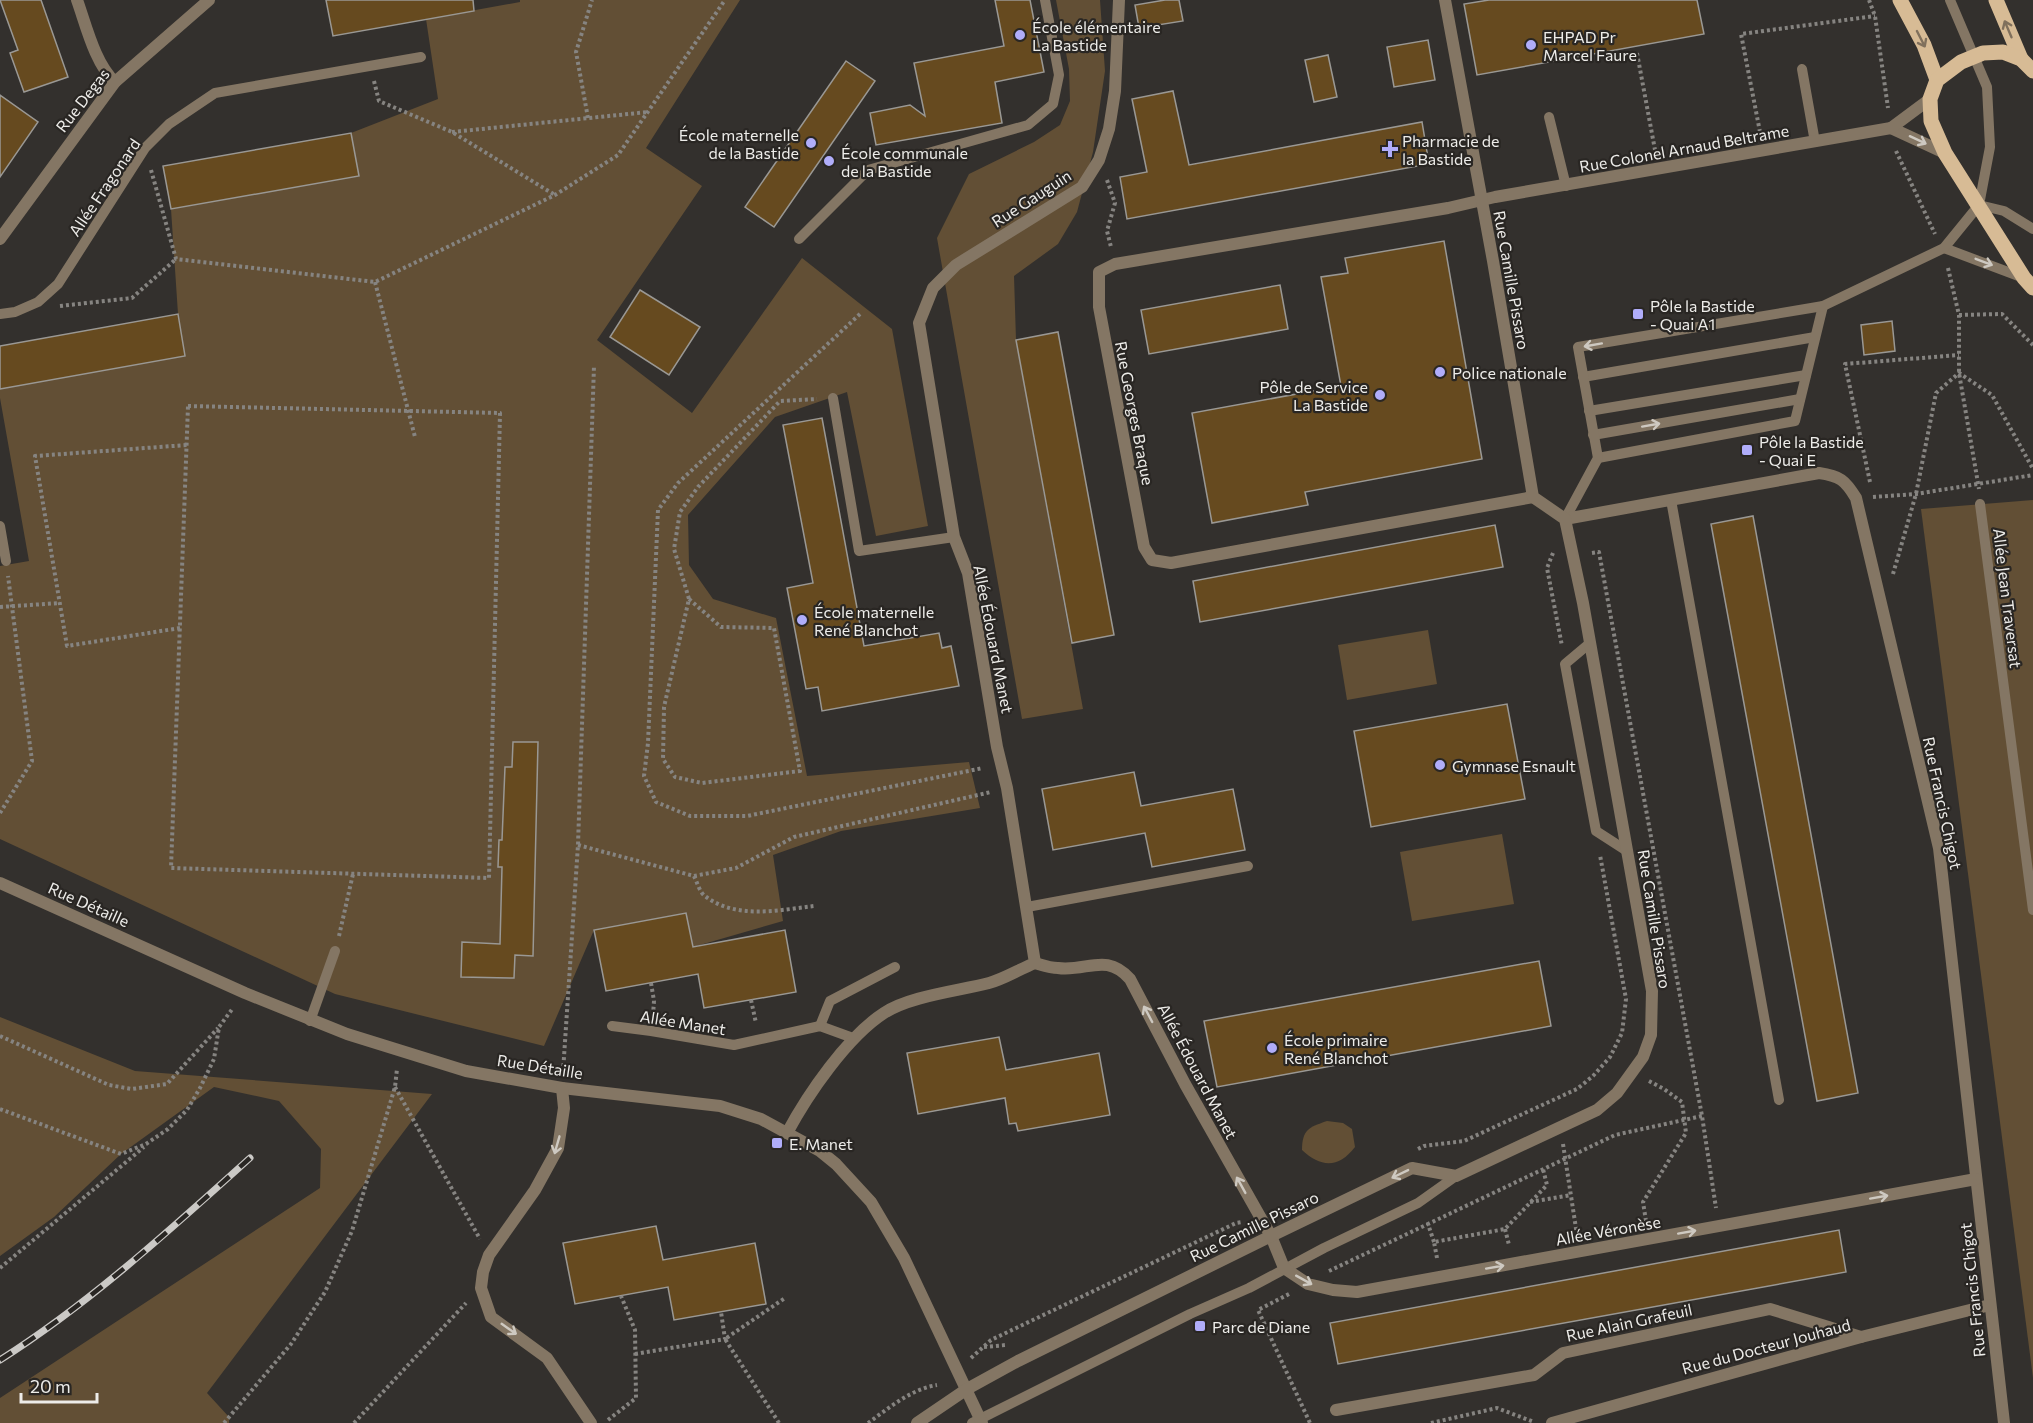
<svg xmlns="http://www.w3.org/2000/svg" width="2033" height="1423" font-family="Commissioner,sans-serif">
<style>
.green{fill:#624f35}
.building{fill:#664a1f;stroke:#9a9894;stroke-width:1.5}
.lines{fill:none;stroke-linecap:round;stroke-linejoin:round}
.path{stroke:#868481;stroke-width:4;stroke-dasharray:3 3;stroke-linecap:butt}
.service{stroke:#847664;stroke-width:10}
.minor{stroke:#847664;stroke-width:12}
.primary{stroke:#d7bb95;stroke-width:15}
.rail-casing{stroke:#cbc9c6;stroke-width:7}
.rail{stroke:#292623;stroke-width:4.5;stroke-dasharray:14;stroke-linecap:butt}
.oneway{stroke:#80705c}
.oneway2{stroke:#cec9c1}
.poi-dot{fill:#b0adfa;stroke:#292623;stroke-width:2}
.labels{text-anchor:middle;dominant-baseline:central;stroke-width:4.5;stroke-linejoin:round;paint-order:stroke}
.poi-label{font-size:16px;fill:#edece9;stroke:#292623;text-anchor:start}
.street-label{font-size:16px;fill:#edece9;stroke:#292623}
</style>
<rect width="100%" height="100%" fill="#33302d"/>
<!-- green -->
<g class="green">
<path d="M520 0H740L646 148 702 186 597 340 692 413 802 258 892 329 928 526 876 536 847 392 775 417 688 515 689 565 713 599 776 618 807 776 969 762 980 808 841 831 773 855 783 921 693 947 686 913 594 930 544 1046 335 994 0 839V566L29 561 0 398V389L178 314 171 209 358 176 351 133 438 99 426 19 520 2Z"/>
<path d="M1056 0H1100L1105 71 1093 152 1077 212 1058 244 1014 276 1016 340 1083 709 1022 719 937 238 969 174 1034 142 1060 125 1070 101 1069 69Z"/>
<path d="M2033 500V1378L1921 509Z"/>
<path d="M1428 630 1437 684 1347 700 1338 645Z"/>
<path d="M1502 834 1514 904 1412 921 1400 852Z"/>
<path d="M0 1017 135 1071 432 1094 207 1393 229 1417V1423H0V1398L320 1188 321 1149 279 1101 214 1087 121 1154 54 1217 0 1256Z"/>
<path d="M1327 1121 1343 1123 1352 1129 1355 1147C1339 1168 1321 1168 1302 1150 1302 1130 1309 1127 1327 1121Z"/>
</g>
<!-- building -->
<g class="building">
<path d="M0 0H41L68 77 24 92 10 53 18 50Z"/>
<path d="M326 0H473L474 11 333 36Z"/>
<path d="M995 0H1030L1044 72 995 82 1002 123 876 145 870 113 910 105 925 116 914 63 1004 46Z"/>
<path d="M1165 0H1179L1183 21 1139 28 1135 5Z"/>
<path d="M1489 0H1697L1704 34 1477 75 1464 4Z"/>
<path d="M1428 40 1435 80 1394 87 1387 47Z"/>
<path d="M1328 55 1337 97 1314 102 1305 60Z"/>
<path d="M846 61 875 81 774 227 745 207Z"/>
<path d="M1173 91 1189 165 1422 122 1429 164 1127 219 1120 177 1147 172 1132 99Z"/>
<path d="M0 95 38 122 0 177Z"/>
<path d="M351 133 359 176 171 209 163 166Z"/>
<path d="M1444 241 1482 459 1305 492 1308 505 1212 523 1192 413 1341 386 1321 277 1348 273 1345 258Z"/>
<path d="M1280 285 1288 329 1149 354 1141 310Z"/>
<path d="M640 290 700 327 669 375 610 337Z"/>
<path d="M178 314 185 356 0 389V346Z"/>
<path d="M1892 321 1895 351 1864 355 1861 325Z"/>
<path d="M1058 332 1114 635 1072 643 1016 340Z"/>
<path d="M822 418 864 646 939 633 942 648 951 646 959 686 822 711 818 687 806 689 787 588 813 583 783 425Z"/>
<path d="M1753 516 1858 1093 1817 1101 1711 524Z"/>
<path d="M1495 525 1503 567 1200 622 1193 581Z"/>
<path d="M1507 704 1525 799 1371 827 1354 731Z"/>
<path d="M513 742H538L533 956 515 955 514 978 461 977 462 942 500 944 502 867H498L499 840H502L505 767H512Z"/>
<path d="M1134 772 1141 806 1233 789 1245 850 1152 867 1145 833 1053 850 1042 789Z"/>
<path d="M686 913 693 947 785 930 796 992 704 1008 698 974 606 991 594 930Z"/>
<path d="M1539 961 1551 1026 1217 1087 1204 1021Z"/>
<path d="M999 1037 1006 1070 1099 1053 1110 1115 1018 1131 1016 1123 1009 1124 1005 1098 918 1114 907 1053Z"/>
<path d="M656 1226 663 1260 755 1243 766 1304 674 1320 668 1287 575 1304 563 1243Z"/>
<path d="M1839 1230 1846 1272 1338 1364 1330 1323Z"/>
</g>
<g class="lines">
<!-- path -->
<g class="path">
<path d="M1869 0 1875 16 1888 108"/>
<path d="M1637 53 1655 150"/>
<path d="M374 81 379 101 452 132 555 195"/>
<path d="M588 118 576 52 592 0"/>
<path d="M452 132 648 112"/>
<path d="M1760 132 1741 34 1875 16"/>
<path d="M1896 151 1935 234"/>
<path d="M151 170 176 259 375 282 555 195 618 155 725 0"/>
<path d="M1107 180 1115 203 1107 231 1111 247"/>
<path d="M1948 268 1959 315V373L1979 489"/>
<path d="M375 282 415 437"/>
<path d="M60 306 132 298 176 259"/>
<path d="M860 314 678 483 658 510 648 743 644 776 656 802 690 816H747L983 768"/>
<path d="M1959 315 2002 314 2033 345"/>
<path d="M188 406 500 413 489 878 171 868Z"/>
<path d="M1870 482 1845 364 1959 355"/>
<path d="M1873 497 1916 494 2033 475"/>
<path d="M1553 553 1547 568 1562 646"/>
<path d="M1592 553 1599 552 1702 1116 1716 1208"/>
<path d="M1893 574 1916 494 1936 393 1959 373 1992 395 2033 469"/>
<path d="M689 599 721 627 774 628 800 771 702 783 675 777 663 759 664 707 689 599 674 549 680 512 698 487 780 401 817 399"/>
<path d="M0 607 60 603"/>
<path d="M180 628 67 646 35 456 187 445"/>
<path d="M0 813 32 761 8 576"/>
<path d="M578 845 694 876 736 868 794 837 991 792"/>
<path d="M694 876C697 882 700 893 705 896 736 920 779 910 814 906"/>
<path d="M339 936 353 874"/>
<path d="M651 983 654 1001 653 1015"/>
<path d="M751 1000 756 1023"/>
<path d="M0 1036 109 1085 132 1089 167 1084 218 1028"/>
<path d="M563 1072 578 845 594 366"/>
<path d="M395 1087 480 1239"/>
<path d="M0 1109 121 1154 146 1144 168 1129 187 1110 200 1088 214 1059 219 1027 233 1008"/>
<path d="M1563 1144 1577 1235"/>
<path d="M1418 1149 1424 1146 1464 1141 1577 1089 1593 1076 1610 1057 1622 1033 1626 999 1600 855"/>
<path d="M1530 1202 1571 1195"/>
<path d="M1646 1221 1643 1202 1686 1133 1682 1102 1664 1089 1647 1080"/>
<path d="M1505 1229 1509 1245"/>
<path d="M1434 1242 1428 1224 1615 1135 1702 1116"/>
<path d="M1437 1258 1434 1242 1505 1229 1547 1185 1543 1169"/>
<path d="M0 1268 144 1147"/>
<path d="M1329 1271 1428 1224"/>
<path d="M1289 1294 1258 1310 1310 1423"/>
<path d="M984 1347 1006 1345"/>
<path d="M635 1354 725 1339 721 1312"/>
<path d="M971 1358 991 1340 1236 1223 1242 1222"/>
<path d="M608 1420 636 1398 635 1330 621 1296"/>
<path d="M224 1423 291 1344 325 1292 352 1231 395 1087 397 1069"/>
<path d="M354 1423 466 1303"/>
<path d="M779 1423 725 1339 785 1298"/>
<path d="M868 1423C889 1408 911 1389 937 1385"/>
<path d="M1431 1423 1497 1408 1534 1422"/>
</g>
<!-- service -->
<g class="service">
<path d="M1802 69 1815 142"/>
<path d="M1549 117 1566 186"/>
<path d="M1979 205 2004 211 2033 229"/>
<path d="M799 239 868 170 1028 125 1053 104 1059 75 1045 0"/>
<path d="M1944 248 2024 278"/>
<path d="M0 314 15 312 38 302 58 284 145 148 169 124 215 93 421 57"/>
<path d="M1583 377 1815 337"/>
<path d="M833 398 859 551 954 537"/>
<path d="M1589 411 1806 375"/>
<path d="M1593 435 1800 399"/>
<path d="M1598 458 1795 421 1823 306"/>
<path d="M1671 500 1779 1100"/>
<path d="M1980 504 2033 910"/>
<path d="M1565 519 1598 458 1578 347 1823 306 1944 248 1979 205 1990 147 1987 87 1950 0"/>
<path d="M0 526 6 561"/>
<path d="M1590 643 1565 664 1596 831 1627 851"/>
<path d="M1027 907 1248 866"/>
<path d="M310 1021 335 951"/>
<path d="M612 1026 651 1031 734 1045 820 1026 853 1038"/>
<path d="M820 1026 830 1001 895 967"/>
<path d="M972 1423 1190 1314 1249 1288 1324 1248 1418 1203 1456 1176"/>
</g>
<!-- minor -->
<g class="minor">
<path d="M77 0C86 25 95 64 115 82"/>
<path d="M1891 128 1945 153"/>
<path d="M0 239 115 82 209 0"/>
<path d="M1533 497 1171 563 1152 560 1144 547 1099 307V272L1115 264 1448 208 1495 197 1891 128 1930 99"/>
<path d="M1565 519 1819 473C1840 476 1845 480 1856 498L1939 848 2004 1423"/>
<path d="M0 883 245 993 347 1034 466 1071 562 1088 720 1106 761 1119 820 1151 836 1164 871 1202 904 1258 982 1423"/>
<path d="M1035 963C1042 965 1050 968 1058 968 1087 972 1106 952 1130 979L1185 1084 1271 1236 1284 1268 1308 1284 1333 1290 1357 1292 1976 1179"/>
<path d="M562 1088 564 1108 558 1148 535 1190 489 1255 483 1272 481 1288 491 1317 547 1358 591 1423"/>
<path d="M787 1133C808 1094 847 1037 884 1013 910 996 958 991 989 983 1004 979 1020 969 1035 963L1007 788 997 747 968 573 954 537 919 323 933 288 956 265 1082 187 1099 160 1109 129 1115 91 1119 0"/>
<path d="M1336 1410 1534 1375 1563 1353 1770 1309 1861 1337"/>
<path d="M917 1423 967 1389 1018 1361 1271 1236 1412 1168 1456 1176 1597 1110 1617 1093 1643 1057 1651 1035 1652 991 1583 603 1565 519 1533 497 1493 261 1445 0"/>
<path d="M1552 1423 1861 1337 1990 1305"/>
</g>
<!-- primary -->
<g class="primary">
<path d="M1900 0 1924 45 1937 80"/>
<path d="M1996 0 2021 59"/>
<path d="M2033 71 2021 59 2003 52 1983 53 1961 62 1937 80 1930 99 1931 121 1945 153 2024 278 2033 288"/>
</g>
<defs>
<path id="rail" d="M0 1360C90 1303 171 1229 250 1158"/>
</defs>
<!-- rail casing -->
<use href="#rail" class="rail-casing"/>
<!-- rail -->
<use href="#rail" class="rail"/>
</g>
<!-- one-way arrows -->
<defs><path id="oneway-shaft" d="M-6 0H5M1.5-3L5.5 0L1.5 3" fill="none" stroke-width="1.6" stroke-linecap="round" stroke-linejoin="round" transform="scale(1.5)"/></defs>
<g class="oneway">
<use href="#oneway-shaft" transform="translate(2008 29) rotate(-113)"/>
<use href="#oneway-shaft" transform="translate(1921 39) rotate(63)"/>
</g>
<g class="oneway2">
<use href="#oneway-shaft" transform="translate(1918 140) rotate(25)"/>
<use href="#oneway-shaft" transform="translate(1984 262) rotate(21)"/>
<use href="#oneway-shaft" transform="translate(1593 345) rotate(170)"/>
<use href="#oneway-shaft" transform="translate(1651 425) rotate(-10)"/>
<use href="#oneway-shaft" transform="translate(1148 1014) rotate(-118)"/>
<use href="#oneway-shaft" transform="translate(557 1145) rotate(106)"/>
<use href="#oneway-shaft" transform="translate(1400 1174) rotate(154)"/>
<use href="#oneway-shaft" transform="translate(1241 1185) rotate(-119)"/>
<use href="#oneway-shaft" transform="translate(1879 1197) rotate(-10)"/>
<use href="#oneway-shaft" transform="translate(1687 1232) rotate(-10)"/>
<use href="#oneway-shaft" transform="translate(1495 1267) rotate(-10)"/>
<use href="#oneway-shaft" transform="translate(1304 1280) rotate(29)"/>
<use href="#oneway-shaft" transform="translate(509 1329) rotate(35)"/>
</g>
<!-- markers -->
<g class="poi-dot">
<circle cx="1020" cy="35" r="6"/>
<circle cx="1531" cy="45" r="6"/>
<circle cx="811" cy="143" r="6"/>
<path d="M1387 140h6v6h6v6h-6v6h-6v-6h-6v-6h6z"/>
<circle cx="829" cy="161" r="6"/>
<rect x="1632" y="308" width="12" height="12" rx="3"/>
<circle cx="1440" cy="372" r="6"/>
<circle cx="1380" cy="395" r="6"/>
<rect x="1741" y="444" width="12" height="12" rx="3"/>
<circle cx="802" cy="620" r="6"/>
<circle cx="1440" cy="765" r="6"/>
<circle cx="1272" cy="1048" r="6"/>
<rect x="771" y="1137" width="12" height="12" rx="3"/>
<rect x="1194" y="1320" width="12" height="12" rx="3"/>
</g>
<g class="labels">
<!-- poi labels -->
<g class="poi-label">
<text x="1032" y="26">École élémentaire<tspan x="1032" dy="18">La Bastide</tspan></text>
<text x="1543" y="36">EHPAD Pr<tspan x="1543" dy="18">Marcel Faure</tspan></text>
<text x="799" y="134" text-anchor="end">École maternelle<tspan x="799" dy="18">de la Bastide</tspan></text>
<text x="1402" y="140">Pharmacie de<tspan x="1402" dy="18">la Bastide</tspan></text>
<text x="841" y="152">École communale<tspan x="841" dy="18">de la Bastide</tspan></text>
<text x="1650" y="305">Pôle la Bastide<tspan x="1650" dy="18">- Quai A1</tspan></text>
<text x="1452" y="372">Police nationale</text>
<text x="1368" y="386" text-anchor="end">Pôle de Service<tspan x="1368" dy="18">La Bastide</tspan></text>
<text x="1759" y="441">Pôle la Bastide<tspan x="1759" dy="18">- Quai E</tspan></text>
<text x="814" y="611">École maternelle<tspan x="814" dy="18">René Blanchot</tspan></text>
<text x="1452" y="765">Gymnase Esnault</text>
<text x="1284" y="1039">École primaire<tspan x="1284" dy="18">René Blanchot</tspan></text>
<text x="789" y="1143">E. Manet</text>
<text x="1212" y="1326">Parc de Diane</text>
</g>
<!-- street labels -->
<g class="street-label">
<text transform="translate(82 100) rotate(-52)">Rue Degas</text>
<text transform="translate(1684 148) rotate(-10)">Rue Colonel Arnaud Beltrame</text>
<text transform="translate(104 187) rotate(-56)">Allée Fragonard</text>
<text transform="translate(1031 198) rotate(-33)">Rue Gauguin</text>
<text transform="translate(1512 280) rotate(80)">Rue Camille Pissaro</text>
<text transform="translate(1135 413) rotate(79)">Rue Georges Braque</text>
<text transform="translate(2008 598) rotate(83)">Allée Jean Traversat</text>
<text transform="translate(994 639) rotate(79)">Allée Édouard Manet</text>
<text transform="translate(1943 803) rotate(78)">Rue Francis Chigot</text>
<text transform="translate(89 904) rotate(24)">Rue Détaille</text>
<text transform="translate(1655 919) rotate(81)">Rue Camille Pissaro</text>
<text transform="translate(683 1022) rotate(9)">Allée Manet</text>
<text transform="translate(540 1066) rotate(9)">Rue Détaille</text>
<text transform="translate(1198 1071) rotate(62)">Allée Édouard Manet</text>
<text transform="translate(1254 1226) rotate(-26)">Rue Camille Pissaro</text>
<text transform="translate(1608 1230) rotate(-10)">Allée Véronèse</text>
<text transform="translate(1972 1290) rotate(-96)">Rue Francis Chigot</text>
<text transform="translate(1629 1322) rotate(-12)">Rue Alain Grafeuil</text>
<text transform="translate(1766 1346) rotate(-15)">Rue du Docteur Jouhaud</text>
</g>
</g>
<!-- scale -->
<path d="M21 1393v9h76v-9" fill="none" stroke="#edece9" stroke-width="3"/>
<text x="30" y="1393" font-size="18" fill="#edece9" stroke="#292623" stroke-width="4.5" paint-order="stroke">20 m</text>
</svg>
